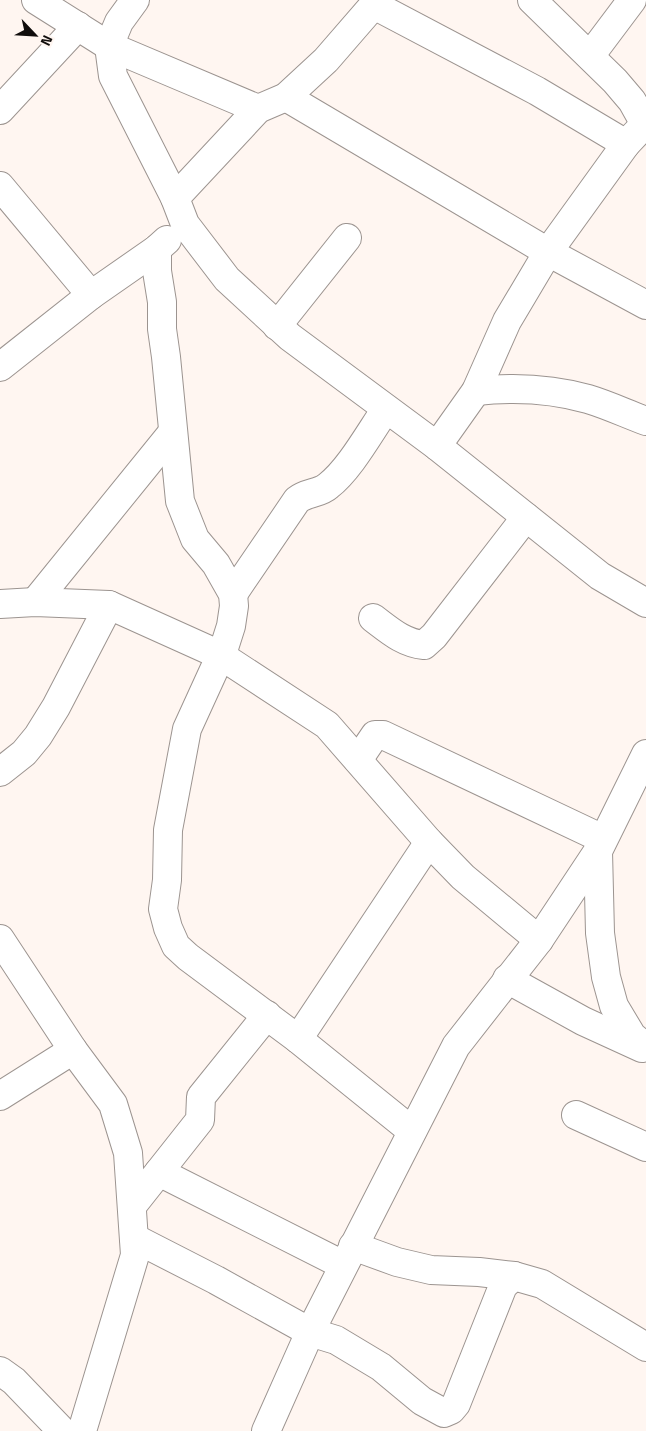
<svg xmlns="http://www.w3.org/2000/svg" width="646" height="1431" font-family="'Titillium Web',sans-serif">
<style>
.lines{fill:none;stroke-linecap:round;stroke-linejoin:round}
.minor-casing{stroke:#9c9490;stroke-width:30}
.minor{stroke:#fff;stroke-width:28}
</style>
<rect width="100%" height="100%" fill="#fff6f1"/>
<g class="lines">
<defs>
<g id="minor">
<path d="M36 0 109 46 258 109"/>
<path d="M135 0 119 22 109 46 113 76 175 198"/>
<path d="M378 0 326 60 286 97 258 109 175 198 185 224 227 279 290 337 437 446 600 576 646 603"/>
<path d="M532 0 615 81 632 101 646 126"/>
<path d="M374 5 537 91 626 144"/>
<path d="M590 56 632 0"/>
<path d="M286 97 548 252 646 305"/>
<path d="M0 110 78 26"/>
<path d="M0 186 91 295"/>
<path d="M157 249V271L162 302V329L166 357 180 501 195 539 216 564 233 594 234 606 231 626 224 648 187 729 168 830 167 880 163 909 168 928 176 946 188 957 298 1039 412 1131"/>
<path d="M277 326 347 238"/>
<path d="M0 367 91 295 157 249 167 240"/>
<path d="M476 391C513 387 553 389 588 399 608 405 627 414 646 421"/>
<path d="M437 446 476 391 507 321 548 252 626 144 645 124"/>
<path d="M233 594 297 500C307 492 319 494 328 486 350 469 370 432 386 409"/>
<path d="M35 602 172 433"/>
<path d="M0 604 35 602 109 605 220 655 327 725 429 842 463 877 539 940"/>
<path d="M373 618C389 630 403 643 424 645L434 636 526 517"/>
<path d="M646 754 598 851 600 933 606 977 614 1006 632 1036 646 1047"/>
<path d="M358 760 375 735H383L603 839"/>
<path d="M0 772 24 753 38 736 56 707 109 605"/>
<path d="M0 939 73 1050 113 1104 128 1153 135 1255 82 1431"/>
<path d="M507 979 583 1021 642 1048"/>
<path d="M298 1039 429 842"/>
<path d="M0 1096 73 1050"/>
<path d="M576 1115 646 1147"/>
<path d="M159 1172 343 1265"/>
<path d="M132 1206 200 1120 201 1097 267 1015"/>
<path d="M134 1238 216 1280 310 1332 336 1340 381 1367 422 1401 444 1413 451 1410 456 1404 503 1286 514 1276 542 1284 646 1347"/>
<path d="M353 1246 397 1262 431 1270 479 1272 514 1276"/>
<path d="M0 1371 14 1381 62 1431"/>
<path d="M266 1431 310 1332 456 1046 539 940 598 851"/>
</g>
</defs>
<!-- minor casing -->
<use href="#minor" class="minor-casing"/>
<!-- minor -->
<use href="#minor" class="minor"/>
</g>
<!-- north arrow -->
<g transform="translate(35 35) rotate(115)" stroke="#fff6f1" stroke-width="4" paint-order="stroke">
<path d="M0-4L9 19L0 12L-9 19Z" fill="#100d0c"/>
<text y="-8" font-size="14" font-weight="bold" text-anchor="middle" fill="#100d0c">N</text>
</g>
</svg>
